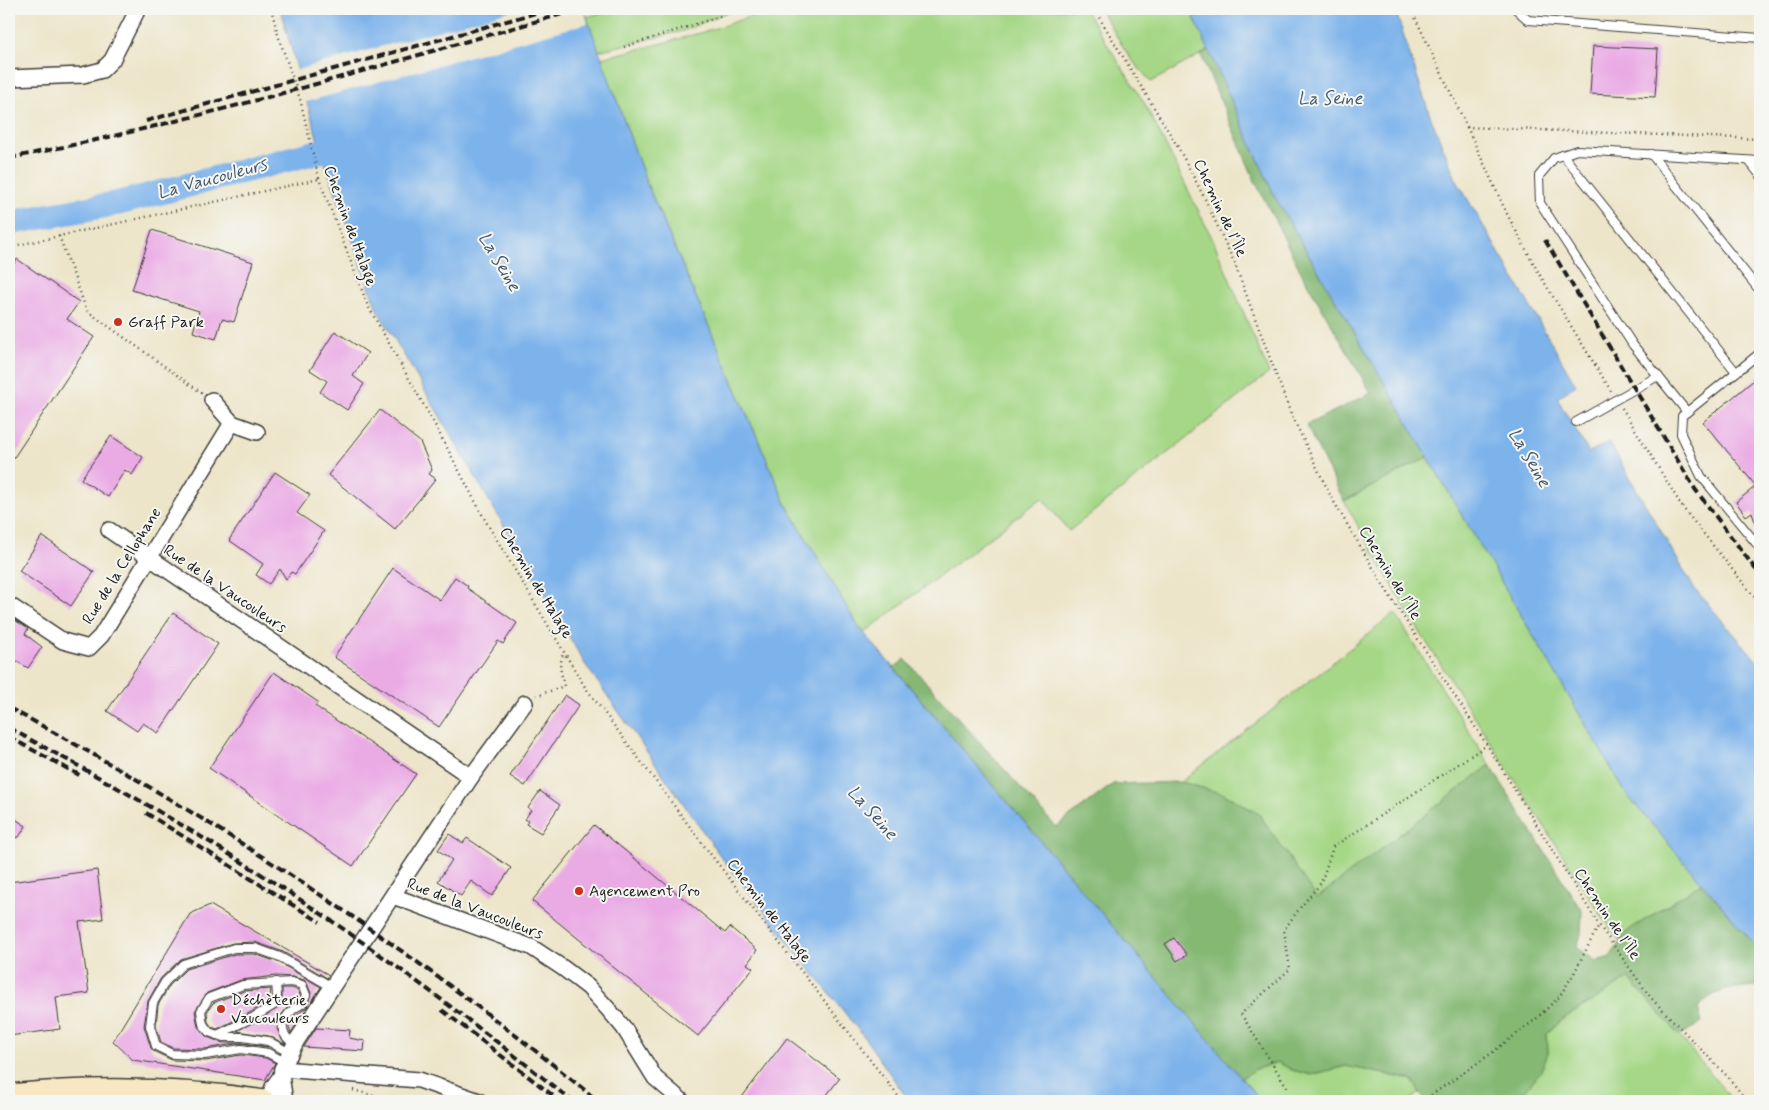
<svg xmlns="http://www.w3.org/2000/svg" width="1769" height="1110" font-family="Mynerve,sans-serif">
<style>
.green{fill:#a5d786;stroke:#607a51}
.forest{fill:#84b873;stroke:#506a48}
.water{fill:#7db3eb;stroke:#4c6884}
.pier{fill:#ede5c9}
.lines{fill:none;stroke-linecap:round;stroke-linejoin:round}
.river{stroke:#7db3eb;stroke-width:25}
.building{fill:#eaabe5}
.lane-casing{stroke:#3b3a36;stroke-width:10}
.street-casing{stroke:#3b3a36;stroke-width:18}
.secondary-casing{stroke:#3b3a36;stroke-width:24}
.path{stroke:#3b3a36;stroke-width:2.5;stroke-dasharray:1 4;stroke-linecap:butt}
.lane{stroke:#fff;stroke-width:8}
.street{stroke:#fff;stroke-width:15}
.secondary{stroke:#f7e8c3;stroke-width:21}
.rail{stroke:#1c1c1c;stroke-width:4;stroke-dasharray:8 4;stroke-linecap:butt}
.poi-dot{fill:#c8321e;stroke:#f6f6f2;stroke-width:2}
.labels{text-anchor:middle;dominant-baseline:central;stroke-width:4;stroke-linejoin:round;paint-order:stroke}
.street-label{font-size:16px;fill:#1c1c1c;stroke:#f6f6f2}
.poi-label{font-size:16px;fill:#1c1c1c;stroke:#f6f6f2;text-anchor:start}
.water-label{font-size:18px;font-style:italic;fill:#43586f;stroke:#f6f6f2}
</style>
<rect width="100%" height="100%" fill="#f6f6f2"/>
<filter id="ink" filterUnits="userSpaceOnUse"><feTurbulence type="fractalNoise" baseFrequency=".02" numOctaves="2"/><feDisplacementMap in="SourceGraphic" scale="10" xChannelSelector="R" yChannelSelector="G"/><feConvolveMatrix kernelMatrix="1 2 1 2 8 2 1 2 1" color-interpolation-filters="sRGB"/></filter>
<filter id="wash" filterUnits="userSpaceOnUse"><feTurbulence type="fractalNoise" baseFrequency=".0096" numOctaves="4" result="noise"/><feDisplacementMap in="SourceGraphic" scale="20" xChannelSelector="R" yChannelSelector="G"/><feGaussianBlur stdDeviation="1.12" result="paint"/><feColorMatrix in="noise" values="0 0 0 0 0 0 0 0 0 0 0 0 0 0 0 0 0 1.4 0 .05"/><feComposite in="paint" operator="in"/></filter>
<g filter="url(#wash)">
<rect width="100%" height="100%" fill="#ede5c9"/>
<!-- green -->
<g class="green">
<path d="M616 9H734L683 31 598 51 586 17Z"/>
<path d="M769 9H1085L1145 104 1213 240 1269 373 1069 531 1042 498 864 633 858 626 786 504 647 184 601 58C658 45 715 31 769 9Z"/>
<path d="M1100 9H1190L1209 50 1151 82 1130 58Z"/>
<path d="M1428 457 1627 795 1702 883 1626 932 1620 941 1603 918 1409 615 1344 501Z"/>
<path d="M1395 613 1490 765 1317 899 1259 814 1224 794 1181 782Z"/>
<path d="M1629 978 1679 1035 1733 1101H1511L1524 1092 1548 1053 1547 1034 1563 1019Z"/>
<path d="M1278 1062 1292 1070 1311 1075 1346 1066 1413 1080 1420 1093 1408 1101H1261L1241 1078 1256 1069Z"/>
</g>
<!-- forest -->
<g class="forest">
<path d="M1209 50 1276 199 1428 457 1344 501 1306 425 1371 393 1302 274 1255 181 1201 55Z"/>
<path d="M905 659 1056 827 1113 784 1181 782 1224 794 1259 814 1317 898 1490 765 1582 911 1581 934 1577 948 1596 961 1610 957 1626 932 1702 883 1760 951V990L1756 986C1732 988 1714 989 1698 1008L1702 1023 1679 1035 1629 978 1563 1019 1547 1034 1548 1053 1541 1071 1524 1092 1511 1101H1425L1412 1080 1346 1066 1311 1075 1292 1070 1278 1062 1256 1069 1241 1078 894 668Z"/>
</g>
<!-- water -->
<g class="water">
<path d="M280 9H584L647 184 786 504 858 626 1261 1101H909L864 1037 721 857 585 664 377 309 321 151Z"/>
<path d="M1190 9H1395L1429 113 1456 179 1576 385 1557 398 1589 453 1609 442 1694 588 1760 664V951L1627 795 1276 199Z"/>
</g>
<!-- pier -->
<path class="pier" d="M517 9H584L588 23 306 102 297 70Z"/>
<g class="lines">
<!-- river -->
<path class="river" d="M9 223 119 203 321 151 353 138"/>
</g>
<g id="blocks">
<!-- building -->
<g class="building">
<path d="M1593 46 1658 49 1655 97 1590 94Z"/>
<path d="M152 230 253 262 234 322 222 319 216 339 193 332 199 311 132 290Z"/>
<path d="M17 259 79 302 67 319 94 337 9 465V271Z"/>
<path d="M335 331 368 353 353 376 364 384 347 410 320 392 327 381 310 370Z"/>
<path d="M1760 375V530H1757L1752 512 1746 516 1736 502 1756 486 1703 422Z"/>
<path d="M380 410 420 442 432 470 429 474 436 479 395 529 328 475Z"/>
<path d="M111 436 143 457 132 475 125 470 108 497 81 479Z"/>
<path d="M275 472 310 495 297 513 324 531 295 574 291 572 286 579 280 569 269 584 256 575 263 564 229 540Z"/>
<path d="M42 536 94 572 71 606 19 571Z"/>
<path d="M393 568 440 600 455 577 468 586 467 588 517 623 503 644 498 641 439 727 334 657Z"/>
<path d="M173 613 218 644 158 733 143 723 137 731 107 711Z"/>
<path d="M9 616 28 629 25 634 42 647 28 668 9 656Z"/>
<path d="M274 672 318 702 315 706 416 774 353 866 209 768Z"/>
<path d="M565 695 579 705 525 786 510 776Z"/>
<path d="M540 791 560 805 541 833 526 824 528 821 525 819 531 810 528 808Z"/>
<path d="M9 815 26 826 19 837 9 839Z"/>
<path d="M594 825 725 933 730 927 757 950 747 964 753 968 698 1036 532 901Z"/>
<path d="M449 834 463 843 467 838 511 868 492 896 471 881 461 896 438 881 452 860 438 850Z"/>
<path d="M97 870 103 919 79 922 89 993 56 997 60 1029 9 1036V882Z"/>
<path d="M210 905 329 975 327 978 283 952 255 942 233 943 181 959 161 978 148 1001 144 1026 151 1048 153 1051 172 1060 206 1061 241 1055 266 1058 275 1063 265 1080 133 1060 113 1041 190 914Z"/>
<path d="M1174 938 1187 955 1177 961 1165 944Z"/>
<path d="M235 954H254L278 962 321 987 291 1033 289 1028 291 1020 307 1007 311 993 307 983 304 980 293 977 276 976 241 980 207 993 195 1011 198 1027 207 1037 223 1043H243L268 1047 240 1043 205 1049 173 1048 161 1042 156 1026 158 1005 170 985 186 969Z"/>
<path d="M282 988H291L298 990 300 995 298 1000 286 1009 278 1020 277 1029 285 1044 269 1036 237 1031 277 1009 282 998Z"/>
<path d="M271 989 269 1001 251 1012 217 1029 212 1027 208 1022 207 1012 213 1003 244 991Z"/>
<path d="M316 1028 350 1030 349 1038 365 1041 364 1051 304 1047Z"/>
<path d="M787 1038 840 1078 822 1101H739Z"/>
</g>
</g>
</g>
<g filter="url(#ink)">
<use href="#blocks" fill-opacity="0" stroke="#3b3a36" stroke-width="1"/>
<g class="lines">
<defs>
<g id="lane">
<path d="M1516 9 1528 20 1760 38"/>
<path d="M1651 154 1760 291"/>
<path d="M1563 155 1736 372"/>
<path d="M1749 161 1760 175"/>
<path d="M1760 353 1682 416 1681 434 1701 476 1760 548"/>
<path d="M1687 412 1633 345 1540 203 1539 176 1554 158 1577 150 1760 161"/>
<path d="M1576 422 1658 376"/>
<path d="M217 1035 254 1017 274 1005 277 996 276 982"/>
<path d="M290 1053 268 1041 243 1037H223L209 1032 203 1024 201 1011 209 998 243 985 292 982 302 985 306 995 302 1004C284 1013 273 1031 295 1044"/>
<path d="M285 1062 268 1053 241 1049 205 1055 172 1054 156 1046 150 1026 153 1003 165 982 183 964 234 948H255L280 957 332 987"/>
</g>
<g id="street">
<path d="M9 78 83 75 102 70 112 60 138 9"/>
<path d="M212 400 232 423 257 432"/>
<path d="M109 530 471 777"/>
<path d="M9 605 63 641 89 648 101 636 232 423"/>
<path d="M393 896 531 947 563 968 588 987 608 1009 624 1028 655 1078 682 1101"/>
<path d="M282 1069 419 1080 479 1101"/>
<path d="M268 1101 273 1087 281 1076"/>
<path d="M285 1101 281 1076 282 1069 297 1040 471 777 525 703"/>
</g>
<path id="secondary" d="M9 1095C93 1087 180 1088 264 1101"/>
</defs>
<!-- lane casing -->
<use href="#lane" class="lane-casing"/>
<!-- street casing -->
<use href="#street" class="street-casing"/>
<!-- secondary casing -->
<use href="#secondary" class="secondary-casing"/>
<!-- path -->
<g class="path">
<path d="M271 9 279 38 300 99 319 179 368 306 435 425 485 520 585 687 705 847 902 1101"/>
<path d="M1094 9 1178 147 1204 197 1234 262 1291 414 1331 497 1391 598 1487 745 1599 925 1651 998 1729 1078 1747 1101"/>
<path d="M1411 9 1467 127 1760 139"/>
<path d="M624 47 743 9"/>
<path d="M1467 127 1508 216 1541 277 1611 391"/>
<path d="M59 236 87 311 202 393"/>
<path d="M9 247 319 179"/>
<path d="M1622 408 1683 508 1760 604"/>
<path d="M536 696 564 686 560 667 563 652"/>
<path d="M1287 1087 1241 1014 1290 969 1284 930 1299 909 1321 883 1333 847 1487 745"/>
<path d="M353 1090 393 1101"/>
<path d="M1423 1101 1489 1055 1536 1019 1559 997 1573 975 1599 925"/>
</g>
<!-- lane -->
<use href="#lane" class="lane"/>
<!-- street -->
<use href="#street" class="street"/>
<!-- secondary -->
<use href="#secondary" class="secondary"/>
<!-- rail -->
<g class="rail">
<path d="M146 121 550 9"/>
<path d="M9 158C202 121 391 62 580 9"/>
<path d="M1545 240 1695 489 1760 575"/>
<path d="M9 708C217 819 415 951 598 1101"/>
<path d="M9 728C83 768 157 809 229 854 349 928 462 1013 572 1101"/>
<path d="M9 737 81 776"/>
<path d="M146 813 320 922"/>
<path d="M442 1010 560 1101"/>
</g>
</g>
</g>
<!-- markers -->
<g class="poi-dot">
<circle cx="118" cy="322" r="5"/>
<circle cx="579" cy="891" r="5"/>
<circle cx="221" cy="1009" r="5"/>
</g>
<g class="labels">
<!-- street labels -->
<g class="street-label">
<text transform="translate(1220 208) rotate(65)">Chemin de l'Île</text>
<text transform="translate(350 226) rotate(70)">Chemin de Halage</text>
<text transform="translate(122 566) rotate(-58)">Rue de la Cellophane</text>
<text transform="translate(1390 573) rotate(59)">Chemin de l'Île</text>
<text transform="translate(536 583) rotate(59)">Chemin de Halage</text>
<text transform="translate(225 589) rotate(34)">Rue de la Vaucouleurs</text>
<text transform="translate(475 909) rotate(21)">Rue de la Vaucouleurs</text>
<text transform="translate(769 911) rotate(52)">Chemin de Halage</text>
<text transform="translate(1607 914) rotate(56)">Chemin de l'Île</text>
</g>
<!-- poi labels -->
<g class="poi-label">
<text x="128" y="322">Graff Park</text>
<text x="589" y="891">Agencement Pro</text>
<text x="231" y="1000">Déchèterie<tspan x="231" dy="18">Vaucouleurs</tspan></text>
</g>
<!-- water labels -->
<g class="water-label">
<text x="1330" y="99">La Seine</text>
<text transform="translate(212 179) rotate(-15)">La Vaucouleurs</text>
<text transform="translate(499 262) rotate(59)">La Seine</text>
<text transform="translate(1529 458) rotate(59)">La Seine</text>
<text transform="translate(872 813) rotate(48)">La Seine</text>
</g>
</g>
<!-- margin -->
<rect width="1769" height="1110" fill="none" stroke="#f6f6f2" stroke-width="30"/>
</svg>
